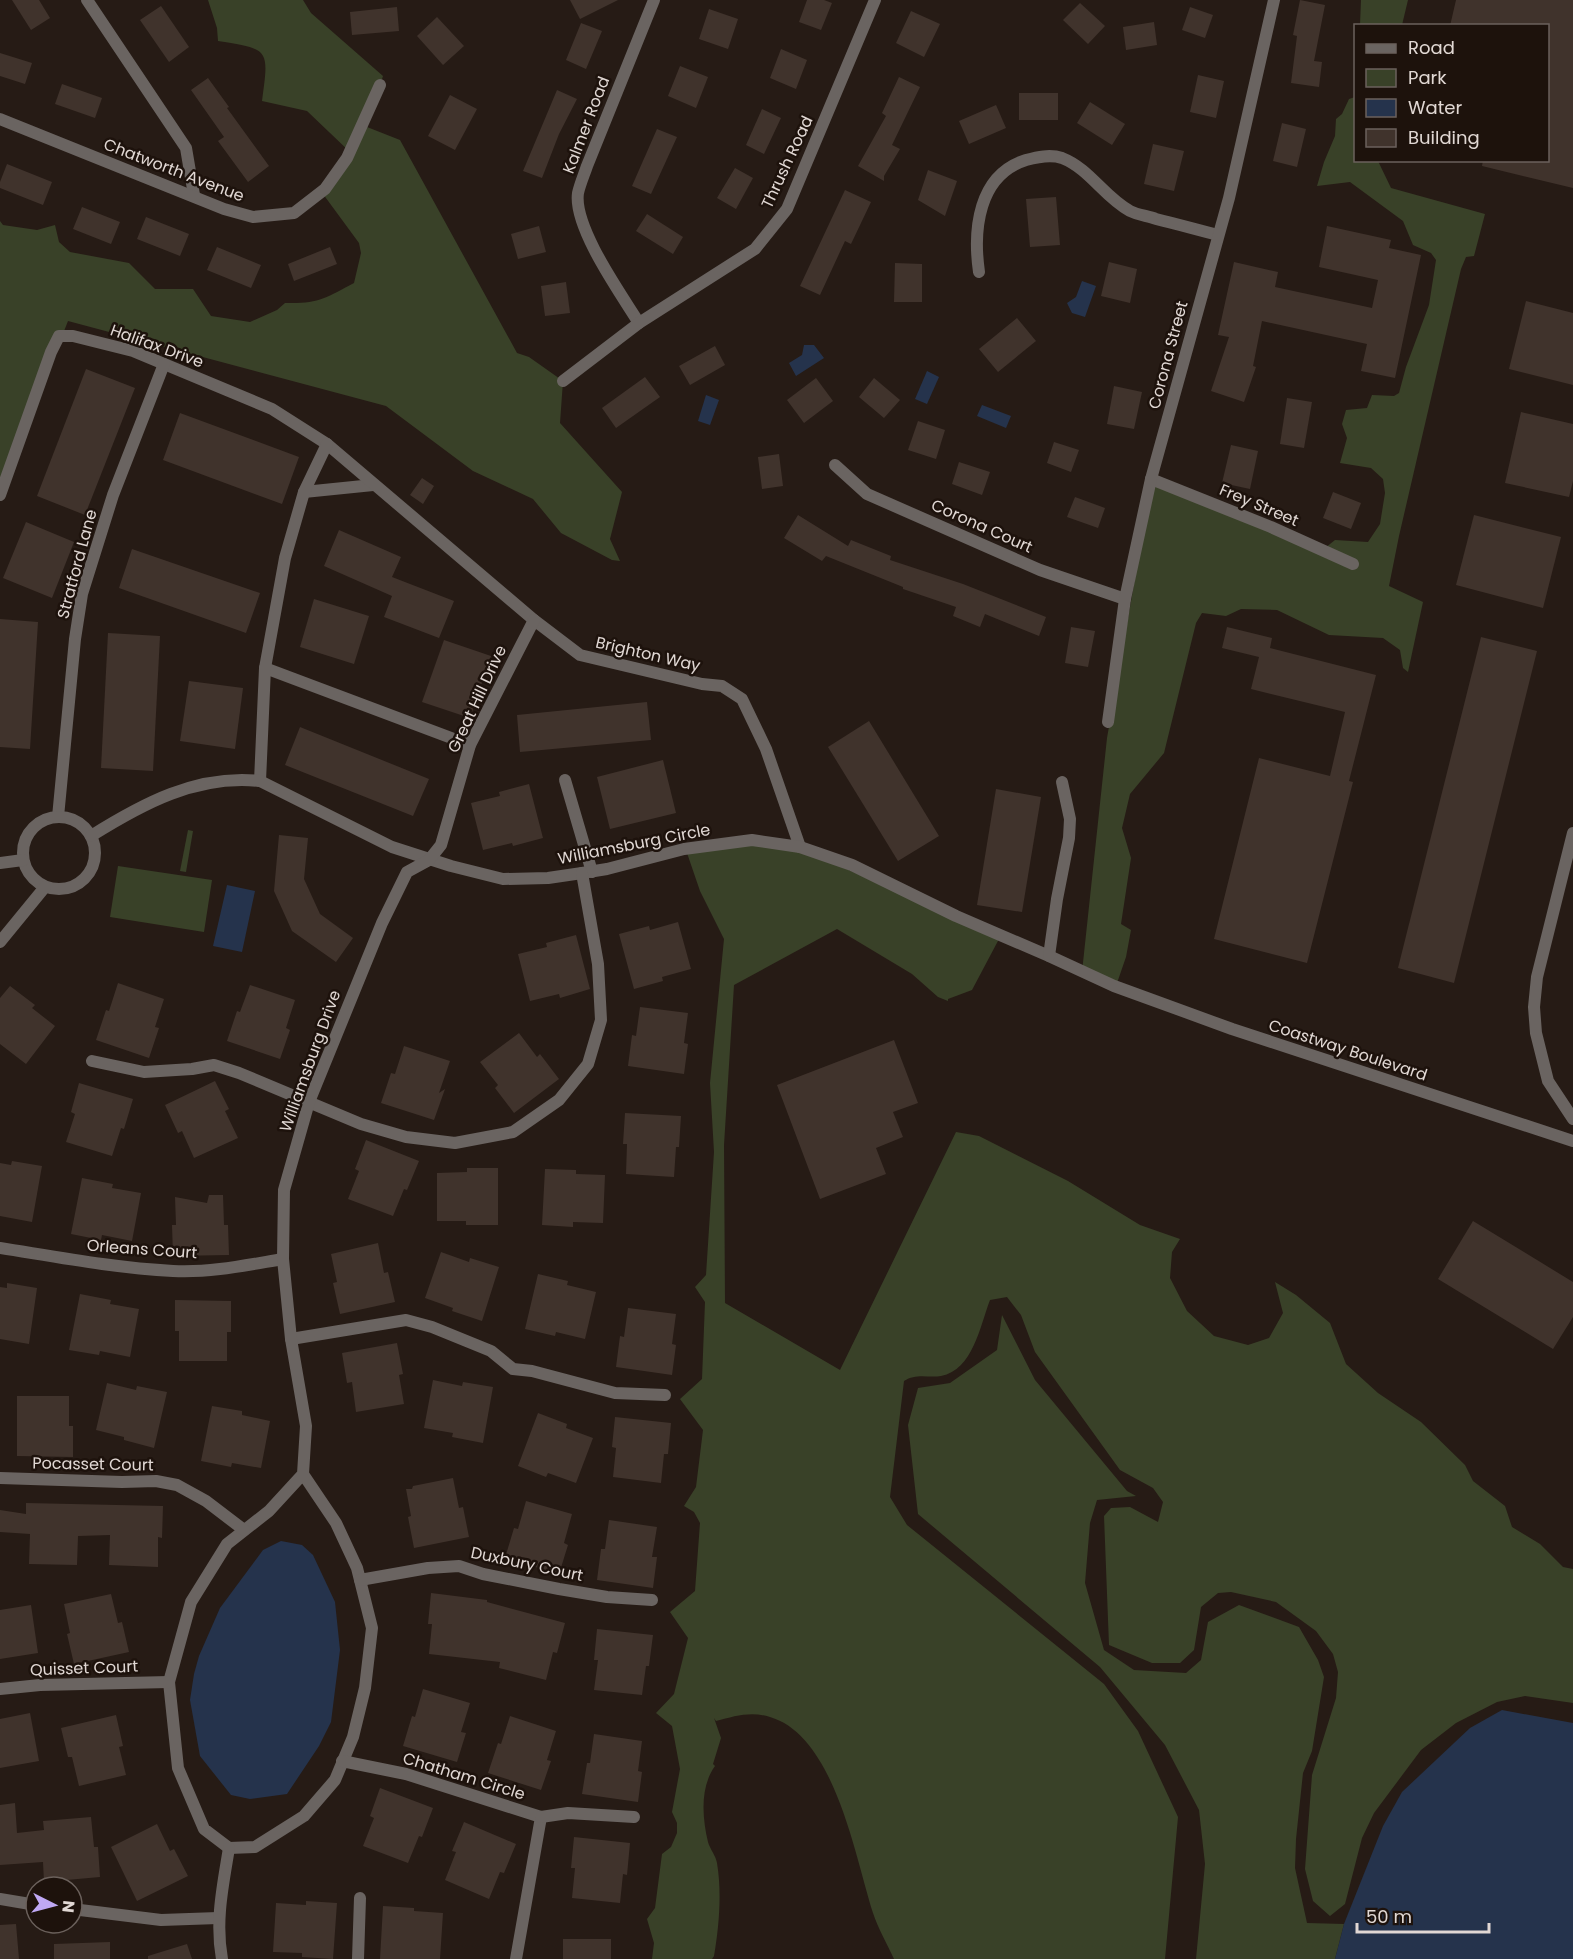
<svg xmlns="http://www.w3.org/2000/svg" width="1573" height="1959" font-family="Poppins,sans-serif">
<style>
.green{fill:#394128}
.water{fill:#25334c}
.building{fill:#40332c}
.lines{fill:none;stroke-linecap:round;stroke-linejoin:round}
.minor{stroke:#6a6461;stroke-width:12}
.tertiary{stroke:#6a6461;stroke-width:12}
.labels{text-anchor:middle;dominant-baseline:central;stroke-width:5;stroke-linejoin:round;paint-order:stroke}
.street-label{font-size:16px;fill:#e1d8d4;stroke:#1d120c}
</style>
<rect width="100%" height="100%" fill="#261b15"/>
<!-- green -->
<g class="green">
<path d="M208 0H303L311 13 383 76 367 127 400 140 517 353 529 357 563 381 560 423 622 492 610 539 620 561 612 560 561 533 533 499 473 471 386 406 68 321 0 494V221L3 225 37 230 55 225 59 242 70 252 129 263 155 289H193L211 316 250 322 277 310 285 303C318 304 326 298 354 283L361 253 359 243 323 194 351 153 307 111 262 101C269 49 270 49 218 41L217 28Z"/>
<path d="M1361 0H1408L1402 25H1360Z"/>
<path d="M1355 97 1356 160 1378 161 1391 188 1485 214 1474 256 1466 257 1461 269 1399 536 1389 586 1423 602 1408 672 1403 668 1400 650 1383 638 1329 635 1277 610 1241 609 1226 616 1202 613 1196 623 1164 753 1130 794 1122 828 1131 858 1121 924 1131 930 1126 957 1116 986 1082 972 1107 738 1152 482 1325 548 1335 540 1368 542 1380 524 1385 493 1383 479 1371 468 1340 463 1347 438 1342 424 1346 410 1367 408 1372 395 1394 396 1399 393 1406 367 1429 305 1436 260 1431 253 1413 245 1403 221 1350 182 1317 186 1324 162 1335 136 1336 119 1342 114 1349 99Z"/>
<path d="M188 830 193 831 186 872 180 871Z"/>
<path d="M733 839 810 852 999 939 972 990 948 999V1001L938 997 912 974 837 929 734 985 724 1145 725 1303 840 1370 956 1132 979 1136 1068 1181 1140 1225 1180 1239 1172 1252 1170 1278 1187 1311 1214 1336 1248 1345 1269 1338 1283 1313 1275 1282 1296 1295 1330 1323 1346 1364 1378 1393 1421 1422 1465 1465 1473 1481 1505 1506 1512 1527 1540 1544 1563 1567 1573 1569V1703L1525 1696 1497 1702 1456 1723 1421 1750 1374 1813 1362 1838 1345 1904 1330 1916 1313 1901 1305 1869 1312 1775 1336 1698 1338 1672 1333 1654 1316 1631 1276 1602 1231 1592 1218 1593 1201 1607 1194 1650 1180 1663H1152L1109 1645 1104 1516 1111 1508 1130 1507 1158 1522 1163 1502 1153 1488 1120 1470 1035 1352 1021 1315 1007 1297 990 1300C980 1326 973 1370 941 1376 928 1378 916 1373 904 1381L890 1497 907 1525 1104 1684 1138 1731 1178 1817 1165 1959H894C887 1944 878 1928 873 1913 855 1857 835 1736 770 1717 751 1711 735 1716 716 1721L714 1718 721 1738 713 1764 715 1766C700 1787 702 1817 708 1842 710 1849 716 1856 717 1863 722 1893 719 1927 714 1956L712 1959H652L654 1943 647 1919 655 1908 662 1854 671 1847 677 1833V1823L672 1812 680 1769 672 1726 656 1713 674 1694 688 1638 670 1612 695 1591 700 1523 694 1512 684 1506 696 1487 703 1430 680 1399 702 1379 705 1302 695 1287 706 1275 714 1152 710 1083 724 939 700 891 687 853Z"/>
<path d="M118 866 212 880 204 932 110 917Z"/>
<path d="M1002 1315 1035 1380 1127 1491 1136 1496 1097 1500 1090 1523 1085 1583 1104 1650 1134 1670 1186 1673 1201 1660 1208 1622 1239 1605 1299 1627 1318 1660 1324 1677 1312 1751 1303 1773 1296 1839 1295 1868 1307 1923 1344 1924 1335 1959H1196L1205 1864 1199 1810 1165 1745 1100 1667 918 1514 908 1425 918 1388 950 1383 997 1350Z"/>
</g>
<!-- water -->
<g class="water">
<path d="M1082 281 1096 286 1085 317 1072 313 1067 303 1076 297Z"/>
<path d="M804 345H814L824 358 796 376 789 363 802 355Z"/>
<path d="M927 371 939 377 927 404 915 399Z"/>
<path d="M706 395 719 400 710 425 698 421Z"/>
<path d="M982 405 1011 416 1006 428 977 416Z"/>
<path d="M227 885 255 891 242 952 213 946Z"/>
<path d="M281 1541 302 1545 313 1555 335 1602 340 1650 331 1722 319 1746 287 1794 250 1799 231 1795 200 1756 190 1700 194 1674 199 1656 220 1608 263 1550Z"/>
<path d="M1502 1710 1573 1723V1959H1335L1344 1924 1383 1826 1402 1792 1470 1728Z"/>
</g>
<!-- building -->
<g class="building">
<path d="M12 0H39L50 18 31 30Z"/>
<path d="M570 0H618L580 19Z"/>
<path d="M807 0H824L832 3 821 30 799 22Z"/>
<path d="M1300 0 1325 5 1314 61 1322 62 1319 87 1291 83 1297 36 1293 35Z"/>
<path d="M1456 0H1573V188L1482 166 1483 160H1548V26H1450Z"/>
<path d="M1080 3 1105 26 1088 44 1063 20Z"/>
<path d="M161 6 189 47 169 62 140 20Z"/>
<path d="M397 7 399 31 352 35 350 12Z"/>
<path d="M1190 7 1213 15 1205 38 1182 30Z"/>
<path d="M709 9 738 19 728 49 699 39Z"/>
<path d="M911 11 940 24 924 57 896 43Z"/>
<path d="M437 17 464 46 443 65 417 36Z"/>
<path d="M1154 22 1157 45 1126 50 1123 27Z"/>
<path d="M581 23 602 31 586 69 566 60Z"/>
<path d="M781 49 807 60 796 89 770 78Z"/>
<path d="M0 53 32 63 25 84 0 76Z"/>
<path d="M680 66 708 77 696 108 668 96Z"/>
<path d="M1198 75 1224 81 1216 118 1190 112Z"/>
<path d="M899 77 920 87 892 145 900 149 884 176V181L858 166 886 116 882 113Z"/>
<path d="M208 78 229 107 227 108 269 166 248 182 218 141 224 137 191 90Z"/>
<path d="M62 84 102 98 95 118 55 104Z"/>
<path d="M557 90 577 99 559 134 542 178 523 171Z"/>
<rect x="1019" y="93" width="39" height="27"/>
<path d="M450 95 477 109 455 150 428 136Z"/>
<path d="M1090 102 1125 124 1112 145 1077 123Z"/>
<path d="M996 105 1006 128 969 144 959 121Z"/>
<path d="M762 109 781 118 764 154 746 145Z"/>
<path d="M1282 123 1306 129 1297 167 1273 161Z"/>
<path d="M657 129 677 137 651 194 632 186Z"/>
<path d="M1153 144 1184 151 1174 191 1144 184Z"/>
<path d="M7 164 52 182 43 205 0 188V182Z"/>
<path d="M735 168 753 178 736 209 717 198Z"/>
<path d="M928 170 957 181 945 216 918 200Z"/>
<path d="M845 190 871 202 851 244 845 241 820 295 800 286Z"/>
<path d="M1056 197 1060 245 1030 247 1026 199Z"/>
<path d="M82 207 120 222 111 244 73 229Z"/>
<path d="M647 214 683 237 673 254 636 231Z"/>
<path d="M146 217 189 234 180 256 137 239Z"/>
<path d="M539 226 546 252 518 259 511 234Z"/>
<path d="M1327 226 1391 240 1389 248 1421 255 1395 378 1361 371 1367 344 1262 321 1253 366 1256 367 1244 402 1211 391 1229 337 1218 335 1234 262 1278 272 1275 287 1372 308 1378 280 1319 267Z"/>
<path d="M217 247 261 265 251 288 207 270Z"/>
<path d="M330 247 337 264 294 281 288 264Z"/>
<path d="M1109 262 1137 269 1130 303 1101 296Z"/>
<path d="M895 263 922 264V302H894Z"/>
<path d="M566 282 570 313 545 316 541 286Z"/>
<path d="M1526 301 1573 313V385L1509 369Z"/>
<path d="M1017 318 1036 341 998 372 979 349Z"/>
<path d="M715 346 725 365 690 385 679 366Z"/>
<path d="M86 369 135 388 85 515 37 496Z"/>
<path d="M645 377 660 397 616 428 602 408Z"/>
<path d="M816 378 833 401 804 423 787 400Z"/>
<path d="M874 378 900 400 884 418 859 397Z"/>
<path d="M1114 386 1142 392 1134 429 1107 424Z"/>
<path d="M1287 398 1312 402 1304 448 1280 444Z"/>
<path d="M1521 412 1573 424V481L1569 497 1505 483Z"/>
<path d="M180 413 299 457 282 504 163 460Z"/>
<path d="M918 421 945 430 936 459 908 450Z"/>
<path d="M1054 442 1079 450 1071 472 1047 463Z"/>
<path d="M1231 445 1258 451 1250 489 1222 483Z"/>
<path d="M779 454 783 486 762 489 758 457Z"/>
<path d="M959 462 990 472 982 495 952 484Z"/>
<path d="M422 478 434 486 423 504 410 495Z"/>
<path d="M1333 492 1361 503 1351 529 1323 518Z"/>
<path d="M1075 497 1105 508 1098 528 1067 517Z"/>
<path d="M798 515 848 546 851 540 891 556 890 560 963 584 1046 617 1039 636 985 614 980 627 953 616 956 607 903 589V587L826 556 822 561 784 538Z"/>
<path d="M1474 515 1561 537 1543 608 1456 585Z"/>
<path d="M26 522 74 542 52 598 3 578Z"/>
<path d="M339 530 401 557 392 577 454 601 439 638 384 617 392 596 324 566Z"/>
<path d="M132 549 260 593 246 633 119 588Z"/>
<path d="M314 599 369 616 354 664 300 647Z"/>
<path d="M0 619 38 622 30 749 0 747Z"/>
<path d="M1071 627 1095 631 1088 667 1065 663Z"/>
<path d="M1227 627 1272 638 1270 648 1376 675 1349 781 1353 782 1307 963 1214 939 1259 758 1330 776 1345 712 1251 689 1259 657 1222 648Z"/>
<path d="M108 633 160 636 153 771 101 768Z"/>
<path d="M1481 637 1537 651 1454 983 1398 968Z"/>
<path d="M444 640 491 656 470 718 422 702Z"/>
<path d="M189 681 243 688 235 749 180 741Z"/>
<path d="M647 702 651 740 520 752 517 715Z"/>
<path d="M869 721 939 836 898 861 828 747Z"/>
<path d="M300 727 429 779 413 816 285 765Z"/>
<path d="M663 760 676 813 610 829 597 777Z"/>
<path d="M529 784 543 838 513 846 512 843 483 850 471 803 500 796 499 792Z"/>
<path d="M996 789 1041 797 1022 912 977 905Z"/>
<path d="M279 835 308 838 304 879 320 914 353 938 336 962 292 931 274 891Z"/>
<path d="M678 922 691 969 662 977 663 981 634 989 619 934 649 926 650 930Z"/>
<path d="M576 935 590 989 560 998 559 994 530 1001 518 954 547 947 546 943Z"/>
<path d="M118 983 164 999 155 1027 159 1028 149 1058 96 1040 106 1010 109 1011Z"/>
<path d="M250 985 295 1000 286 1028 290 1030 280 1059 227 1041 237 1011 240 1012Z"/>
<path d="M10 986 35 1005 32 1008 55 1026 26 1064 0 1044V998Z"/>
<path d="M640 1007 688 1013 684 1043 688 1044 684 1074 628 1066 632 1035 636 1036Z"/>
<path d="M519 1033 537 1057 540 1054 559 1079 514 1113 495 1088 498 1085 480 1062Z"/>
<path d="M894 1040 918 1103 893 1112 903 1137 876 1148 886 1174 820 1199 777 1085Z"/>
<path d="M404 1046 450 1061 439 1093 445 1089 434 1120 381 1103 391 1073 395 1074Z"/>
<path d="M215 1081 229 1109 225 1111 238 1138 194 1158 182 1131 178 1133 165 1105Z"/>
<path d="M79 1083 133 1099 124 1129 121 1128 112 1156 66 1142 75 1114 71 1112Z"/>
<path d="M625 1113 681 1116 679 1147H676L674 1177 626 1174 627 1144H623Z"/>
<path d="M366 1140 419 1161 407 1190 404 1189 393 1216 348 1199 359 1171 355 1169Z"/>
<path d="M12 1161 42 1166 32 1222 0 1216V1163L11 1165Z"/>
<path d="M467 1168H498V1225H466V1221H437V1173L467 1172Z"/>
<path d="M545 1169 576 1170V1174L605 1175 603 1223 573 1222V1227L542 1225Z"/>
<path d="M82 1178 113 1184 112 1188 141 1193 132 1241 102 1235 101 1240 71 1234Z"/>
<path d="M209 1195H223L224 1225H228L229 1255 173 1256 172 1225H176L175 1197 207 1203Z"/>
<path d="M1473 1221 1573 1282V1317L1553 1349 1438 1279Z"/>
<path d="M378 1243 384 1273 388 1272 395 1302 340 1314 333 1283 337 1282 331 1254Z"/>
<path d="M441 1252 469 1262 470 1258 499 1267 482 1321 452 1311 453 1308 425 1298Z"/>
<path d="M538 1274 568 1281 567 1285 596 1292 585 1339 556 1332 555 1336 525 1329Z"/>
<path d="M7 1283 37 1288 29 1344 0 1339V1287L7 1288Z"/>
<path d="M80 1294 111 1300 110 1304 139 1309 130 1357 100 1351 99 1355 69 1350Z"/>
<path d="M175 1300 231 1301V1332H227V1361H179V1331H175Z"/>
<path d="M628 1308 676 1314 672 1344 676 1345 672 1375 616 1367 620 1336 624 1337Z"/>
<path d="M397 1343 403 1374 399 1375 404 1404 356 1412 352 1382 347 1383 342 1353Z"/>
<path d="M433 1380 462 1386 463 1382 493 1387 483 1443 452 1437 453 1433 424 1428Z"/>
<path d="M107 1383 136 1390 137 1386 167 1392 154 1448 124 1440V1437L96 1430Z"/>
<path d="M17 1396H69V1426H73V1457L17 1456Z"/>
<path d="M212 1406 242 1411V1415L270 1421 261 1468 232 1463 231 1467 201 1461Z"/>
<path d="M538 1413 567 1424 566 1428 593 1438 576 1483 548 1473 546 1477 518 1466Z"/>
<path d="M615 1417 671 1423 668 1454H664L661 1483 613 1477 616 1448 612 1447Z"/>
<path d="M453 1478 459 1508 463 1507 469 1537 414 1548 408 1517 411 1516 406 1489H412L413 1486Z"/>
<path d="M526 1501 572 1514 564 1543 568 1545 559 1574 505 1558 514 1528 518 1529Z"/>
<path d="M26 1503 163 1506 162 1538 158 1537V1567L109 1565 110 1535 78 1536 77 1565 29 1564 30 1534 0 1532V1510L26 1514Z"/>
<path d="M609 1520 657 1527 652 1557H657L653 1588 597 1580 601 1549H605Z"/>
<path d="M431 1593 487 1600V1602L565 1623 557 1653 553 1652 546 1680 499 1668 500 1662 429 1654 432 1624H428Z"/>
<path d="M111 1594 118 1623 122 1622 129 1652 74 1664 67 1634 70 1633 64 1604Z"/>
<path d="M31 1605 38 1653 0 1659V1610Z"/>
<path d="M597 1629 653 1635 649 1666H646L642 1695 594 1690 598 1660H594Z"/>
<path d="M423 1689 470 1703 461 1732 466 1733 457 1762 403 1746 412 1716 415 1717Z"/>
<path d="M30 1713 39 1761 0 1768V1719Z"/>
<path d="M116 1715 123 1746 119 1747 126 1775 79 1786 72 1757H68L61 1728Z"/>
<path d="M510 1716 556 1731 547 1760 551 1761 541 1790 488 1773 498 1743 501 1744Z"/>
<path d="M594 1734 642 1741 638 1771 642 1772 638 1802 582 1794 587 1763H590Z"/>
<path d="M380 1788 433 1808 422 1837 419 1836 408 1863 363 1846 374 1818 370 1816Z"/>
<path d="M15 1803 17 1833 44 1830 43 1821 91 1817 94 1847H98L100 1877 44 1882 43 1862 0 1865V1805Z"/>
<path d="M464 1822 516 1844 504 1873 500 1872 489 1899 445 1880 456 1852 452 1851Z"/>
<path d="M157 1824 170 1851 174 1849 188 1876 137 1901 111 1847Z"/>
<path d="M574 1837 630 1843 627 1875 623 1874 620 1903 572 1898 575 1868H571Z"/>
<path d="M306 1901 337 1903 333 1959 302 1957V1953L273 1952 276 1903 306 1905Z"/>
<path d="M383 1906 414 1908V1911L443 1913 440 1959H380Z"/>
<path d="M16 1924 19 1959H0V1925Z"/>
<rect x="563" y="1939" width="48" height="20"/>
<path d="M110 1942V1959H54V1944Z"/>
<path d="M187 1944 192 1959H148V1956Z"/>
</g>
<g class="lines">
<!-- minor -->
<g class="minor">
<path d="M87 0 186 148 194 195"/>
<path d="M0 119 224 209 253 217 294 213 325 189 347 158 380 85"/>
<path d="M979 272C973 230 978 175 1026 160 1037 157 1050 154 1062 158 1090 169 1104 197 1130 211 1138 215 1148 216 1156 219 1177 224 1198 230 1218 235"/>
<path d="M639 323C621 294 573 227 578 193 580 184 584 175 587 166L654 0"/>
<path d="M563 381 639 323 755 249 787 209 875 0"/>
<path d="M835 465 867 494 1040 570 1125 599"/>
<path d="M1151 479 1271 527 1353 564"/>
<path d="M304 492 373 485"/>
<path d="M0 495 51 352 59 336H73L133 351 272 409 327 444 534 620 580 655 702 684 722 686 742 699 766 749 800 847"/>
<path d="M265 668 470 745"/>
<path d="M1108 722 1125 599 1151 479 1229 198 1274 0"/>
<path d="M565 780 592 872"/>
<path d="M260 781 265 668 285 558 304 492 327 444"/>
<path d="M58 817 75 639 82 594 113 495 164 364"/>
<circle cx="59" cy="853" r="36"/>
<path d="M91 836C142 804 197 774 260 781L392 847 451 866 503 879 548 878 582 873 607 869 684 849 752 840 800 847 852 865 956 916 1049 956 1114 986 1232 1029 1573 1141"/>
<path d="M0 863 23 860"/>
<path d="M0 942 45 887"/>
<path d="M1049 956 1057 899 1069 838 1070 819 1062 782"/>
<path d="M92 1061 144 1072 192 1069 214 1065 239 1073 361 1124 406 1137 455 1143 513 1132 559 1100 588 1064 601 1020 598 964 582 873"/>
<path d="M0 1248C57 1257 115 1268 173 1271 210 1273 247 1265 283 1259"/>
<path d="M291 1339 406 1320 432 1327 491 1351 513 1369 532 1371 615 1393 665 1395"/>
<path d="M303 1474 269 1511 227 1544 191 1602 169 1682 178 1768 204 1829 229 1848 255 1847 304 1816 335 1780 353 1737 365 1688 372 1628 357 1568 336 1523 303 1474 306 1426 291 1339 283 1259 284 1190 309 1102 382 923 407 872 429 860 441 845 470 745 534 620"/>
<path d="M0 1478 122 1482 156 1481 177 1485 206 1501 244 1530"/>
<path d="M360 1580 428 1568 459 1566 483 1574 559 1589 607 1597 652 1600"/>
<path d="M0 1689 40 1685 169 1682"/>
<path d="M342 1761 406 1774 541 1817 516 1959"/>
<path d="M541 1817 568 1813 634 1817"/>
<path d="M0 1899 36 1905"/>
<path d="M72 1909 161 1920 218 1918"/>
<path d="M222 1959C215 1921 223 1885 229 1848"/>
<path d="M358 1959 360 1898"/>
</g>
<!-- tertiary -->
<path class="tertiary" d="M1573 833 1537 977 1534 1007 1536 1033 1548 1081 1573 1119"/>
</g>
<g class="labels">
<!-- street labels -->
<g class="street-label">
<text transform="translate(586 125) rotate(-69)">Kalmer Road</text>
<text transform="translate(787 162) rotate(-65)">Thrush Road</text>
<text transform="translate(174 170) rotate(21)">Chatworth Avenue</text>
<text transform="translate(157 346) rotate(20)">Halifax Drive</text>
<text transform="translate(1168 355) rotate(-75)">Corona Street</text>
<text transform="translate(1259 505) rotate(23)">Frey Street</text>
<text transform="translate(982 526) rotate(24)">Corona Court</text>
<text transform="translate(77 564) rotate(-75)">Stratford Lane</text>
<text transform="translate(648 654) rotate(13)">Brighton Way</text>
<text transform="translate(477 699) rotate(-65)">Great Hill Drive</text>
<text transform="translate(634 844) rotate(-11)">Williamsburg Circle</text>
<text transform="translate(1348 1050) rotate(18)">Coastway Boulevard</text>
<text transform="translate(310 1061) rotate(-70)">Williamsburg Drive</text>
<text transform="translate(142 1249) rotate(4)">Orleans Court</text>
<text transform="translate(93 1464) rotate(1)">Pocasset Court</text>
<text transform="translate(527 1564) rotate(12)">Duxbury Court</text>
<text transform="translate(84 1668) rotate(-2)">Quisset Court</text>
<text transform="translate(464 1776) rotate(17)">Chatham Circle</text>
</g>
</g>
<!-- legend -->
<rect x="1354" y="24" width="195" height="138" fill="#1d120c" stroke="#6b615c" stroke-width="1.5"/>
<rect x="1366" y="44" width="30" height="9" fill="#6a6461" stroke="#6b615c" stroke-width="1.5"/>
<text x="1408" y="54" font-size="18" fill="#e1d8d4">Road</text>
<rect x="1366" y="69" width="30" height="18" fill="#394128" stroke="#6b615c" stroke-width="1.5"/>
<text x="1408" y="84" font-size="18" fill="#e1d8d4">Park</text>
<rect x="1366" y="99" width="30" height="18" fill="#25334c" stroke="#6b615c" stroke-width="1.5"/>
<text x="1408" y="114" font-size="18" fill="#e1d8d4">Water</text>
<rect x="1366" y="129" width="30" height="18" fill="#40332c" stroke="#6b615c" stroke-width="1.5"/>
<text x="1408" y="144" font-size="18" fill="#e1d8d4">Building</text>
<!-- north arrow -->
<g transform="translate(54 1905) rotate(96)"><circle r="28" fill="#1d120c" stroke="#6b615c" stroke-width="1.5"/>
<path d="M0-4.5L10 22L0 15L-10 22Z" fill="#bfa8f4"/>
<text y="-9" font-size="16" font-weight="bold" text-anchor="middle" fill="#e1d8d4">N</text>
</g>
<!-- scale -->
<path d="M1357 1923v9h132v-9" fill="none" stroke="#e1d8d4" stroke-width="3"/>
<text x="1366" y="1923" font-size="18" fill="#e1d8d4" stroke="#1d120c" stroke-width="4.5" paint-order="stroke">50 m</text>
</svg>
